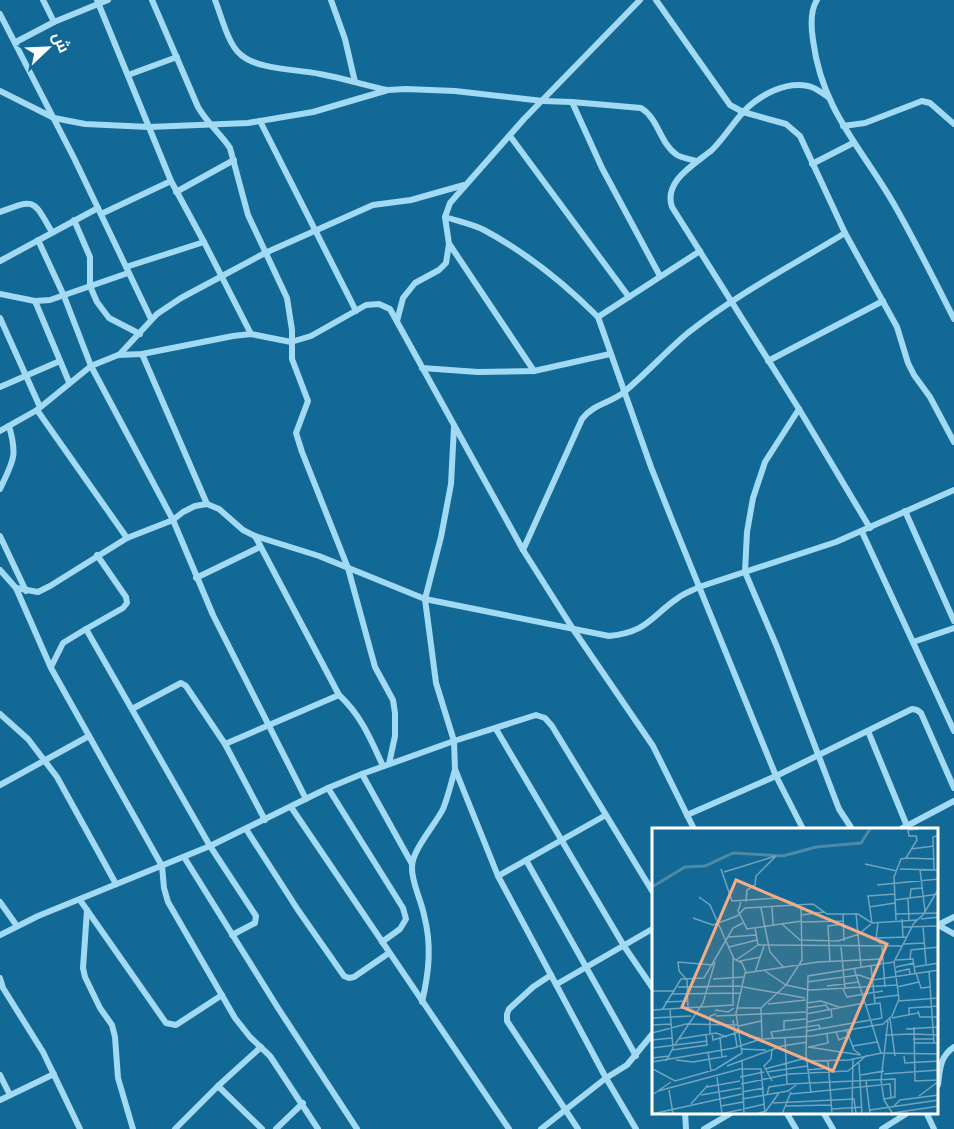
<svg xmlns="http://www.w3.org/2000/svg" width="954" height="1129" font-family="Commissioner,Cairo,sans-serif">
<style>
.lines{fill:none;stroke-linecap:round;stroke-linejoin:round}
.minor{stroke:#a2d9f3;stroke-width:6}
.inset-river{fill:none;stroke:#4d8aa8;stroke-width:3}
.inset-road{fill:none;stroke:#71a5bf;stroke-width:1.5}
.view{fill:#f4ac86;fill-opacity:0.15;stroke:#f4ac86;stroke-width:3}
.inset-edge{fill:none;stroke:#fff;stroke-width:3}
</style>
<rect width="100%" height="100%" fill="#126995"/>
<g class="lines">
<!-- minor -->
<g class="minor">
<path d="M43 0 54 22"/>
<path d="M97 0 171 181 204 242 251 334"/>
<path d="M152 0 198 107C207 123 220 133 230 148L248 215 287 298 292 330V359L308 401 296 433 302 452 348 568 375 667 393 700 395 713V736L389 764"/>
<path d="M215 0C221 15 228 44 240 54 257 70 297 69 320 74 342 78 364 85 387 90"/>
<path d="M331 0 345 39 355 82"/>
<path d="M656 0 730 105 743 112 786 124 800 136 845 233 897 327 908 363 914 375 930 397 954 442"/>
<path d="M817 0C810 11 811 27 813 40 822 111 862 148 895 206 916 243 935 281 954 319"/>
<path d="M0 14 74 158 151 319"/>
<path d="M16 42 54 22 108 0"/>
<path d="M128 75 177 57"/>
<path d="M0 91 54 118 85 124 149 127 248 123 313 112 388 90 406 89 455 91 543 101 572 102 641 108C659 119 660 144 677 155 682 158 690 159 696 161"/>
<path d="M828 97C822 93 815 87 808 86 786 81 760 95 745 110 733 123 724 138 712 150 695 164 663 181 672 207L799 409 870 528"/>
<path d="M572 102 602 168 660 276"/>
<path d="M260 121 356 311"/>
<path d="M843 126 865 123 922 101 930 103 954 124"/>
<path d="M510 136 629 297"/>
<path d="M812 164 853 143"/>
<path d="M176 192 234 160"/>
<path d="M0 212C36 198 33 200 52 232"/>
<path d="M101 214 171 181"/>
<path d="M445 217C457 221 472 224 484 230 527 253 564 283 598 317"/>
<path d="M74 220 90 257V286L97 302 109 318 140 334"/>
<path d="M38 240 64 296 91 366 173 520 213 615 306 799"/>
<path d="M450 245 534 371"/>
<path d="M700 251 598 317 651 467 672 520 776 776 803 829"/>
<path d="M0 261 98 208"/>
<path d="M126 267 204 242"/>
<path d="M0 294 35 301 50 300 128 273"/>
<path d="M35 301 69 382"/>
<path d="M0 318 40 407"/>
<path d="M397 321 403 298 415 283 439 270 446 263 449 244 445 217 450 203 524 119 640 0"/>
<path d="M142 354 207 504"/>
<path d="M119 355 157 314 181 298 265 253 373 205 411 200 464 185"/>
<path d="M768 361 883 301"/>
<path d="M422 368 478 372 534 371 610 354"/>
<path d="M0 387 60 361"/>
<path d="M799 409 765 462 753 498 747 532 745 572 777 647 839 809 852 829"/>
<path d="M37 410 127 538"/>
<path d="M454 427 451 484 441 537 425 599 436 683 454 741 455 769 498 876 606 1078 636 1129"/>
<path d="M0 431 37 410 91 366 118 355 142 354 233 336 251 334 291 342 311 336 366 305 379 304 390 309 523 550 573 629 653 746 694 829"/>
<path d="M0 489C13 461 18 457 9 426"/>
<path d="M905 511 954 621"/>
<path d="M862 532 954 731"/>
<path d="M0 536 26 591"/>
<path d="M255 536 339 695C361 715 371 740 383 766"/>
<path d="M523 550 582 419C593 404 611 403 624 392 647 373 666 351 689 332 737 294 793 265 845 233"/>
<path d="M0 570 16 588 51 668 162 866 164 888 168 902 235 1018 250 1037 270 1056 318 1129"/>
<path d="M196 578 260 547"/>
<path d="M16 588 38 592 50 586 127 538 173 520 183 512 195 506 207 504 219 509 243 530 255 536 319 556 425 599 609 636C648 632 650 617 678 598 684 593 692 591 699 587L836 542 954 490"/>
<path d="M86 629 123 608 127 603 126 597 97 555"/>
<path d="M913 642 954 628"/>
<path d="M51 667 63 643 86 629 210 846 256 916 255 923 232 935"/>
<path d="M132 709 181 683 186 686 225 744 265 820"/>
<path d="M0 714 28 739 57 777 116 884"/>
<path d="M496 729 624 946 654 990"/>
<path d="M868 731 907 826"/>
<path d="M225 744 339 695"/>
<path d="M362 774 412 864"/>
<path d="M0 785 89 736"/>
<path d="M328 788 403 908 406 919 400 929 382 942"/>
<path d="M291 807 509 1129"/>
<path d="M687 815 776 776 912 709 917 710 921 713 954 788"/>
<path d="M246 829 298 910 344 976 349 978 354 977 389 953"/>
<path d="M901 829 954 801"/>
<path d="M184 857 278 1008 357 1129"/>
<path d="M526 860 636 1056"/>
<path d="M498 876 606 815"/>
<path d="M80 900 166 1023 176 1025 222 995"/>
<path d="M0 902 17 926"/>
<path d="M87 910 83 968 85 977 100 1008 112 1025 115 1037 118 1078 133 1129"/>
<path d="M938 925 954 934"/>
<path d="M938 925 954 917"/>
<path d="M0 935 38 916 210 846 328 788 362 774 454 741 536 715 545 718 552 726 654 894"/>
<path d="M551 975 533 987 509 1009 507 1014V1021L578 1129"/>
<path d="M0 978 3 988 43 1052 80 1129"/>
<path d="M557 984 654 928"/>
<path d="M422 1002C429 972 432 945 424 915 421 899 411 882 412 866 413 849 435 825 443 809 448 797 451 783 455 770"/>
<path d="M261 1047 218 1086 262 1129"/>
<path d="M0 1075 10 1095"/>
<path d="M938 1085C940 1069 940 1056 954 1047"/>
<path d="M0 1100 54 1074"/>
<path d="M685 1112 686 1129"/>
<path d="M786 1112 796 1129"/>
<path d="M823 1112 833 1129"/>
<path d="M926 1112 934 1129"/>
<path d="M175 1129 218 1086"/>
<path d="M276 1129 303 1103"/>
<path d="M541 1129 606 1078 627 1065 654 1032"/>
<path d="M704 1129 733 1112"/>
<path d="M882 1129 909 1112"/>
</g>
</g>
<!-- overview -->
<g transform="translate(652 828)">
<rect width="286" height="286" fill="#126995"/>
<path class="inset-river" d="M0 59 33 39 53 38 81 25 131 28 164 19 209 15 218 1"/>
<path class="inset-road" d="M259 21 282 18M254 30 283 31M213 36 245 43M69 41 80 73 127 70 144 76M248 41 287 42M268 42 273 83M282 42 281 9 287 7M72 44 124 28M225 57 287 51M47 69 58 77 82 131 90 135 94 144M258 70 259 61 270 60M256 71 257 92M243 72 287 66M89 74 86 83 95 101 150 93M94 74 95 62 103 57 104 48 124 28M120 78 121 97M217 79 243 75M109 80 118 124 132 140M204 85 209 139M191 86 192 113M244 86 287 85M149 87 172 84M41 90 61 97 85 88 93 80 161 76 175 86H206L220 95 265 92M250 91 251 109M269 91 287 89M244 92 242 49 249 31 254 30 265 12 264 8H257L256 2 266 1M150 94 191 93M220 95 216 68 243 66M226 95 224 111 229 116M130 96 148 112 186 113 207 106 219 96M271 98 274 136M251 99 287 98M103 100 106 117 250 118M76 109 104 107M224 110 255 109M252 116 272 115M77 119 105 112M189 119 193 161M230 119 233 159M81 129V178M258 131 259 122 287 119M84 132 106 117M244 132 261 131 263 145M88 133 109 129M178 134 176 98 191 96M219 138 223 176M244 139 262 135M262 139 287 135M202 140 229 225M113 143 134 157 158 162 245 157M277 143 282 215M103 144 112 118M244 144 257 141 258 146M264 145 269 160 279 159M61 151 91 149M155 154 207 147 221 152 287 142M175 158 207 154M26 159 86 158 153 170M245 159 267 154M191 161 195 169 231 163M0 163H23M20 166 89 165M223 170 247 167M246 173 287 170M13 174 36 173M154 175 169 173 187 179M116 176 154 172M214 177 228 175 230 190M36 180 35 152 27 143 26 134 61 137M85 180H109M154 180 174 177 177 182M0 182 81 177M10 182 29 151 52 150 81 100 91 95M63 182 76 184 82 180M266 183 268 189H287M154 186 212 175M257 186V180L287 178M64 188 154 184M0 190 39 188M240 190 266 185M238 191 243 228M81 192 85 219M236 193 229 252 232 272 241 286M155 194 180 189 179 181M0 197 19 196M87 198 109 193M262 199 263 253 287 252M194 201 202 222 208 226M254 201 287 199M87 202 98 209 108 210M132 202V193L154 191M155 203 230 190M184 204 187 212 197 208M0 205 34 196 86 197M60 205 61 212 87 204M58 206V188L64 186M261 206 287 207M233 207 261 206M133 209 135 256M68 210 70 229M110 210 109 180 134 157 150 132 149 78M121 210 119 204 167 197 168 201M26 211 64 205 75 209M261 211H282M0 212 20 210M262 215H287M22 218 51 175 63 134M201 218 225 214M156 219 209 227M157 219 176 215 175 206M0 220 55 213M90 221 114 222M20 222 55 217 54 206M120 222 119 231 112 238 120 253M56 224 59 243M252 228 253 235 287 233M0 230 18 228M24 232 41 234 75 228M90 232 92 286M14 233 21 220 18 182M155 233 197 232 229 225 287 226M176 233 180 286M0 234 82 220 109 211 160 208 231 196 240 188 247 171 242 134 262 95 271 87 287 60M207 235 210 286M75 238 130 218 155 214M1 241 23 253 65 241M64 241 90 225 84 185 93 145 166 134 231 131M113 241 154 230M155 242 177 240M115 244 155 238M232 246 287 242M209 247 232 243M65 249 70 286M88 249 112 244M214 253 218 286M89 256 137 246 196 243 215 227M55 259 88 253M17 262 21 286M6 263 88 241H109L113 286M90 264 112 260M159 265 154 226 156 148 242 134M139 266 238 256 239 270M0 267 19 254M49 267 89 260M115 267 117 259 137 256 243 251V269L232 271M267 268 287 253M90 271 136 263 144 257M121 275 202 271 204 286M39 276 56 257M69 278 91 274M134 278 179 277M242 278 248 272 287 267M180 281 210 279M218 282 287 272M241 285 287 278M0 286 90 266M69 286 113 276M104 286 114 283 127 265M130 286 139 264M200 286 201 230"/>
<path class="view" d="M84 52 235 116 181 243 30 179Z"/>
<rect width="286" height="286" class="inset-edge"/>
</g>
<!-- north arrow -->
<g transform="translate(48 48) rotate(67)" stroke="#126995" stroke-width="4.5" paint-order="stroke">
<path d="M0-4.5L10 22L0 15L-10 22Z" fill="#ffffff"/>
<text y="-9" font-size="16" font-weight="bold" text-anchor="middle" fill="#ffffff">ش</text>
</g>
</svg>
